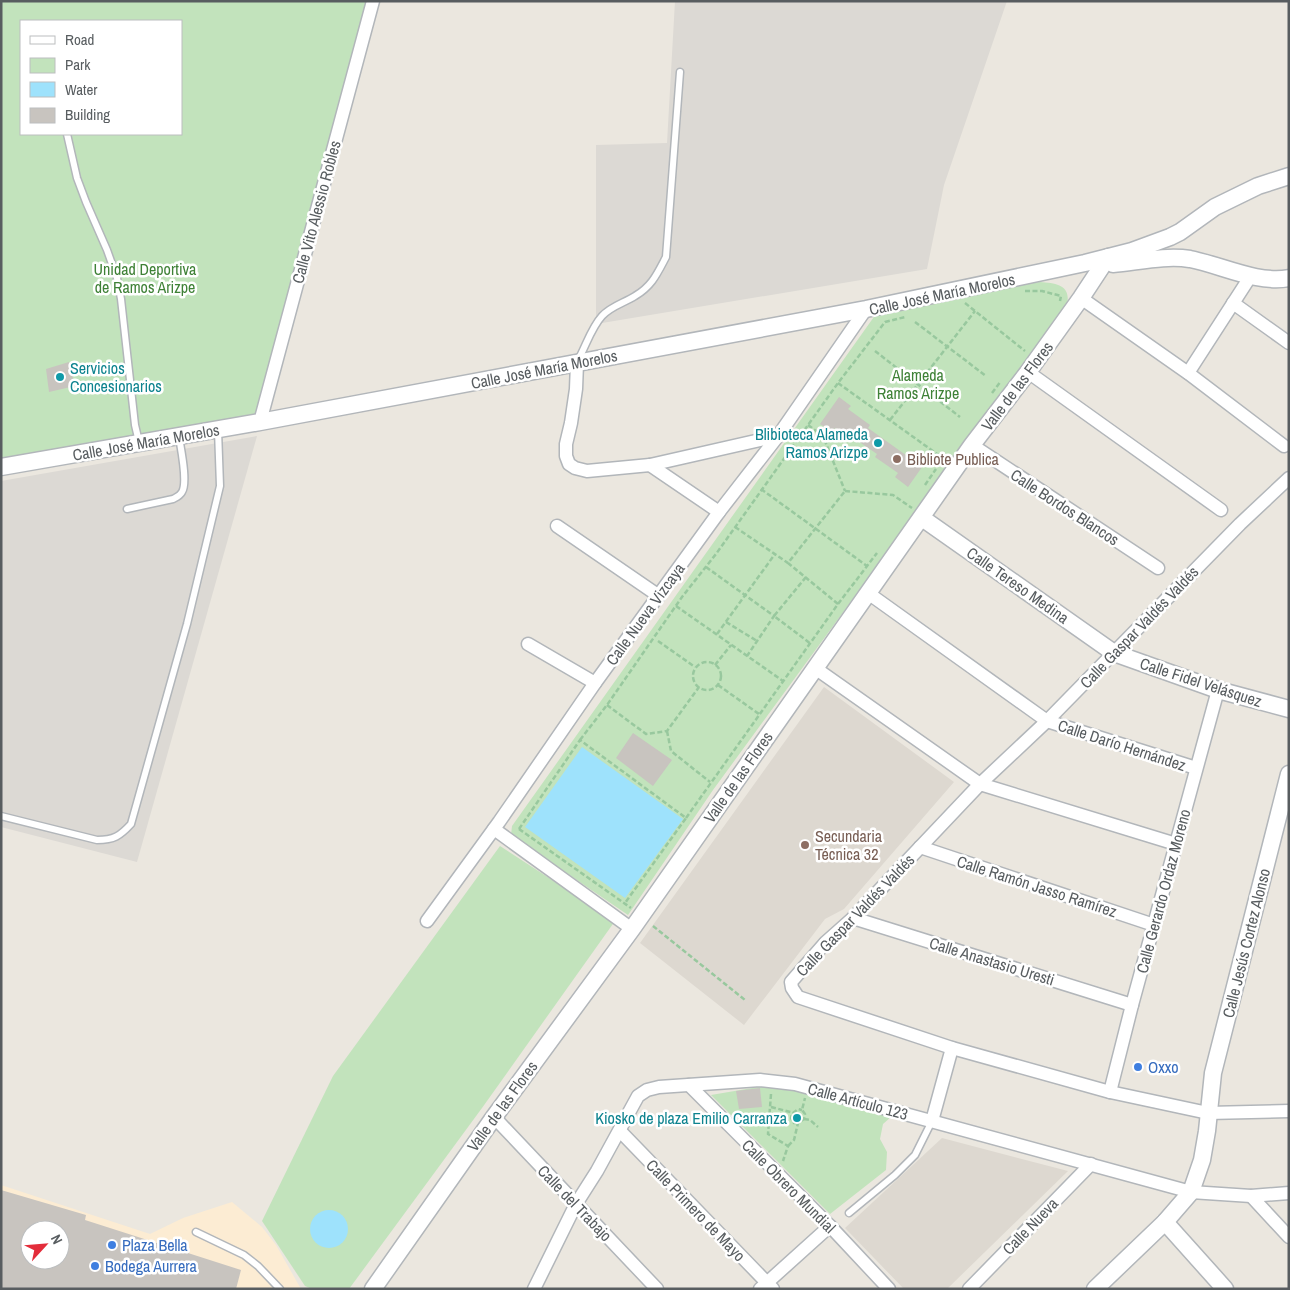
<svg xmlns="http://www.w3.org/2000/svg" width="1290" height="1290" font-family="'Archivo Narrow',sans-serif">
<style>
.commercial{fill:#fcecd3;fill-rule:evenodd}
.industrial{fill:#dcd9d4}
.education{fill:#ddd8d0}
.green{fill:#c2e3bc;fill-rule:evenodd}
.water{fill:#9ee2fc}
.building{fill:#c8c4bf;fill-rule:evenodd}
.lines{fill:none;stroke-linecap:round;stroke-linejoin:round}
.service-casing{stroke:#b2b6ba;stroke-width:9}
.minor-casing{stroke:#b2b6ba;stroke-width:15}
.tertiary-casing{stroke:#b2b6ba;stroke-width:19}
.path{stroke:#98c89e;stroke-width:2.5;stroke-dasharray:5 2.5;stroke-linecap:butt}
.service{stroke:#fff;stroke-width:6}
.minor{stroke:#fff;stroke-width:12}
.tertiary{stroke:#fff;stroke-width:16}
.culture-dot{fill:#0f9aa8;stroke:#fff;stroke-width:2}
.education-dot{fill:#8d6e63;stroke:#fff;stroke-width:2}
.shop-dot{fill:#3f7fe0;stroke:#fff;stroke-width:2}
.labels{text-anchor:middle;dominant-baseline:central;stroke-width:5;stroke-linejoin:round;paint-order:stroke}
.street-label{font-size:16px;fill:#585d60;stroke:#fff}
.park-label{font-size:16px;fill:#3e8136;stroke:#fff}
.culture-label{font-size:16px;fill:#0d838f;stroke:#fff;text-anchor:end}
.education-label{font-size:16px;fill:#785e54;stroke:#fff;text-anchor:start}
.shop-label{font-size:16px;fill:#366cbe;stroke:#fff;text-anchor:start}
</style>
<rect width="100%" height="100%" fill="#ebe7df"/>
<!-- commercial -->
<path class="commercial" d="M1 1185 150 1234 183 1218 232 1202 262 1227 276 1245 301 1289H1ZM30 1230H60V1260H30Z"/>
<!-- industrial -->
<g class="industrial">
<path d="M675 1H1007L944 185 927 269 596 324V145L667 143Z"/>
<path d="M257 436 137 862 1 827V481Z"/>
</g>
<!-- education -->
<g class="education">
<path d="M824 687 954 782 844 909 825 919 744 1025 640 943Z"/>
<path d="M942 1138 1068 1171 947 1289H904L845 1228Z"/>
</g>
<!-- green -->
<g class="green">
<path d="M1 1H368L256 418 1 458ZM21 21H181V134H21Z"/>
<path d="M1040 282C1058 283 1073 286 1066 308L713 790 628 915 511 835 512 826 876 314 1020 285Z"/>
<path d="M500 846 615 921 482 1108 349 1289H312L305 1286 262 1221 333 1076Z"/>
<path d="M782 1083 891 1117 883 1124 880 1139 887 1152 886 1170 830 1214 711 1095Z"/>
</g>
<!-- water -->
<g class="water">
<path d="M582 747 683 819 625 898 525 827Z"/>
<circle cx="329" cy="1229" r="19"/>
</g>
<!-- building -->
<g class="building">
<path d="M69 362 75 386 49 392 46 369Z"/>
<path d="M839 397 851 406 848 409 870 425 868 428 910 458 915 451 927 460 908 487 895 477 898 473 875 457 877 454 858 441 857 443 835 428 832 432 820 424Z"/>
<path d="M633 733 672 760 653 786 616 758Z"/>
<path d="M760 1088 762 1107 739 1109 736 1091Z"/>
<path d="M1 1190 86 1215 85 1220 241 1270 236 1289H1ZM30 1230H60V1260H30Z"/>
</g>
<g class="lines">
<defs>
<g id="service">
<path d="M67 134 77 178 86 202 107 250 117 278 121 299 135 425 139 442"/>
<path d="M578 360C586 346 591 328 602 316 611 306 624 303 635 296 652 286 657 274 666 257L680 72"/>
<path d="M127 509 173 499C177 497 180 496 182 492 188 482 181 450 179 437"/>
<path d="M1 816 97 840C114 840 120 836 131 824L187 624 220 486 218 430"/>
<path d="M849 1213 895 1175 915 1155 932 1121"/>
<path d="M196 1232 244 1255 258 1266 280 1289"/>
</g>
<g id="minor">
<path d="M1081 298 1188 373 1284 446"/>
<path d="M1233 303 1289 343"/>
<path d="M577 363 576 389 571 423 566 444V456L569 464 575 468 587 471 650 465 778 436"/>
<path d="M1028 372 1221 510"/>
<path d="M1188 373 1250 277"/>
<path d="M260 422 373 1"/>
<path d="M972 445 1158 568"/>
<path d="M650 465 719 512"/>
<path d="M1289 478 1240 524 1047 721 980 784 853 918 826 942 791 982 792 988 798 997 952 1048 1110 1092 1208 1113 1289 1111"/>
<path d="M557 526 659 596"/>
<path d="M868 593 1047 721 1196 768"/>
<path d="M528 644 595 683"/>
<path d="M815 668 980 784 1176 844"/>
<path d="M494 829 632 929"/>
<path d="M920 847 1154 925"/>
<path d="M853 918 1132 1005"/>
<path d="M427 921 499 822 595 683 719 512 778 436 866 309"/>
<path d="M689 1085 830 1226 889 1289"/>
<path d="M1110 1092 1132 1005 1218 690"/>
<path d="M494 1117 657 1289"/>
<path d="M932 1121 952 1048"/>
<path d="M620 1131 773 1289"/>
<path d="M1251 1196 1289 1237"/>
<path d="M534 1289 576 1204 597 1171 638 1096 647 1090 659 1087 760 1080 795 1084 1191 1192 1251 1196 1289 1193"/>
<path d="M760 1289 830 1226"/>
<path d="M969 1289 1091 1164"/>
</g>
<g id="tertiary">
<path d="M1113 264C1137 262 1165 255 1190 259 1221 265 1257 284 1289 278"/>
<path d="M1 467 260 422 866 309 1085 263 1132 251 1170 237 1180 232 1215 207 1258 186 1289 176"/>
<path d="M922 518 1114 653 1218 690 1289 709"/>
<path d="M1165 1222 1225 1289"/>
<path d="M373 1289 494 1117 632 929 972 445 1028 372 1081 298 1108 257"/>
<path d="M1095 1289 1165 1222 1191 1192 1202 1160 1207 1131 1213 1073 1289 774"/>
</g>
</defs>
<!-- service casing -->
<use href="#service" class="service-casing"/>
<!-- minor casing -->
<use href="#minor" class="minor-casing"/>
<!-- tertiary casing -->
<use href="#tertiary" class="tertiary-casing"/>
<!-- path -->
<g class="path">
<path d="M1025 291H1042L1061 296 1060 301"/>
<path d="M965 303 1025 351"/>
<path d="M915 322 986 376"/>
<path d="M875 351 960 417"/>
<path d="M838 383 944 459"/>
<path d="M992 393 1001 381"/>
<path d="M890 420 975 311"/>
<path d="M808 425 823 436 845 491"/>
<path d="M925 485 936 469"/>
<path d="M761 489 867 566"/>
<path d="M845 491 893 495 912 508"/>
<path d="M735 527 788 563"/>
<path d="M706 567 774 616 747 656"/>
<path d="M806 577 774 616 811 644"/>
<path d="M838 604 788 563 845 491"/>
<path d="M676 606 783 681"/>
<path d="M726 622 757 641"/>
<path d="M717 634 775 554"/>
<path d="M658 641 695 667"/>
<circle cx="707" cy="676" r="14"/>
<path d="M715 665 731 645"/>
<path d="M718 685 759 714"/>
<path d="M607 705 646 734 667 731 699 687"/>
<path d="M667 731 671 751 710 782"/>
<path d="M580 740 607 705 682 597 716 554 838 383 885 322 905 317"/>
<path d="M686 818 838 604 877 553"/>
<path d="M519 829 580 740 686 818 625 903"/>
<path d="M519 829 631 908"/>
<path d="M653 926 745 1000"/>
<path d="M771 1094 768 1134 788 1146 783 1161"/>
<path d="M771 1107 794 1113"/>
<path d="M804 1119 810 1120 818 1127"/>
<path d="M798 1123H794L791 1118 792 1114 798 1109 802 1110"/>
<path d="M788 1146 794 1140 798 1123 804 1119 805 1114 802 1110 805 1098"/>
</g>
<!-- service -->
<use href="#service" class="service"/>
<!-- minor -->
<use href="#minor" class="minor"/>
<!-- tertiary -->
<use href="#tertiary" class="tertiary"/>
</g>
<!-- markers -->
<g class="culture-dot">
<circle cx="60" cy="377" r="5"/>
<circle cx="878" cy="443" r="5"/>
<circle cx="797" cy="1118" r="5"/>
</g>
<g class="education-dot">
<circle cx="897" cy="459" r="5"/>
<circle cx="805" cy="845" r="5"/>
</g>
<g class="shop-dot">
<circle cx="1138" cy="1067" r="5"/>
<circle cx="112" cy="1245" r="5"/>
<circle cx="95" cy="1266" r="5"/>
</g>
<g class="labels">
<!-- street labels -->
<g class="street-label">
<text transform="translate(316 212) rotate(-75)">Calle Vito Alessio Robles</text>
<text transform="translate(942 294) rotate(-12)">Calle José María Morelos</text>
<text transform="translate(544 369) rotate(-11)">Calle José María Morelos</text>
<text transform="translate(1017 386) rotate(-53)">Valle de las Flores</text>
<text transform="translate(146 442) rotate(-10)">Calle José María Morelos</text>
<text transform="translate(1065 507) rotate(33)">Calle Bordos Blancos</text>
<text transform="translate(1018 585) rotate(35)">Calle Tereso Medina</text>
<text transform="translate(645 614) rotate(-54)">Calle Nueva Vizcaya</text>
<text transform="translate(1139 627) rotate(-46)">Calle Gaspar Valdés Valdés</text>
<text transform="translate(1201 682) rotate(18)">Calle Fidel Velásquez</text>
<text transform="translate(1122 745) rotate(18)">Calle Darío Hernández</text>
<text transform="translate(738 777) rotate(-55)">Valle de las Flores</text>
<text transform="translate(1037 886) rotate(18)">Calle Ramón Jasso Ramírez</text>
<text transform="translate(1163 891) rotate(-75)">Calle Gerardo Ordaz Moreno</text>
<text transform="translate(855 915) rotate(-46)">Calle Gaspar Valdés Valdés</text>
<text transform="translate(1246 943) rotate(-76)">Calle Jesús Cortez Alonso</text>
<text transform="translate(992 961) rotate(17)">Calle Anastasio Uresti</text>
<text transform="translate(858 1101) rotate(15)">Calle Artículo 123</text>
<text transform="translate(502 1106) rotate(-54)">Valle de las Flores</text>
<text transform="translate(789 1186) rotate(45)">Calle Obrero Mundial</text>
<text transform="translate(575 1203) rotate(46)">Calle del Trabajo</text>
<text transform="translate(696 1210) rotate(46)">Calle Primero de Mayo</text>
<text transform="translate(1030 1226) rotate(-46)">Calle Nueva</text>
</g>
<!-- park labels -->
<g class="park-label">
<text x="145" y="269">Unidad Deportiva<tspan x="145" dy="18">de Ramos Arizpe</tspan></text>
<text x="918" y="375">Alameda<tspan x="918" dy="18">Ramos Arizpe</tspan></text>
</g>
<!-- culture labels -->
<g class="culture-label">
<text x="70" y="368" text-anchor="start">Servicios<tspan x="70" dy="18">Concesionarios</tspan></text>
<text x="868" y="434">Blibioteca Alameda<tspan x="868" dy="18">Ramos Arizpe</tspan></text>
<text x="787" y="1118">Kiosko de plaza Emilio Carranza</text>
</g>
<!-- education labels -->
<g class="education-label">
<text x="907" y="459">Bibliote Publica</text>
<text x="815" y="836">Secundaria<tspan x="815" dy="18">Técnica 32</tspan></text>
</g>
<!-- shop labels -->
<g class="shop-label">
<text x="1148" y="1067">Oxxo</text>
<text x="122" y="1245">Plaza Bella</text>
<text x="105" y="1266">Bodega Aurrera</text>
</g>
</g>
<!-- border -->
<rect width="1290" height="1290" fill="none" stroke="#585d60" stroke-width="5"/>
<!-- legend -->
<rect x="20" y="20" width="162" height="115" fill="#ffffff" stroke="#bcbebf"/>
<rect x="30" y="36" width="25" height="8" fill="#ffffff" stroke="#bcbebf"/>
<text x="65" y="45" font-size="15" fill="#585d60">Road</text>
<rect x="30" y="58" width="25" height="15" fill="#c2e3bc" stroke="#bcbebf"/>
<text x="65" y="70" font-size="15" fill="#585d60">Park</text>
<rect x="30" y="82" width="25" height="15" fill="#9ee2fc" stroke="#bcbebf"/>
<text x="65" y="95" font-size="15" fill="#585d60">Water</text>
<rect x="30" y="108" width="25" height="15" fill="#c8c4bf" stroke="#bcbebf"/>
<text x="65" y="120" font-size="15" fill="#585d60">Building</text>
<!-- north arrow -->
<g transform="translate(45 1245) rotate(64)"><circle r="24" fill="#ffffff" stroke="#bcbebf"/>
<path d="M0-4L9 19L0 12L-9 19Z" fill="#e32d3b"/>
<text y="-8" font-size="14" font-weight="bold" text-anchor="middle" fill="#585d60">N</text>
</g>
</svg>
